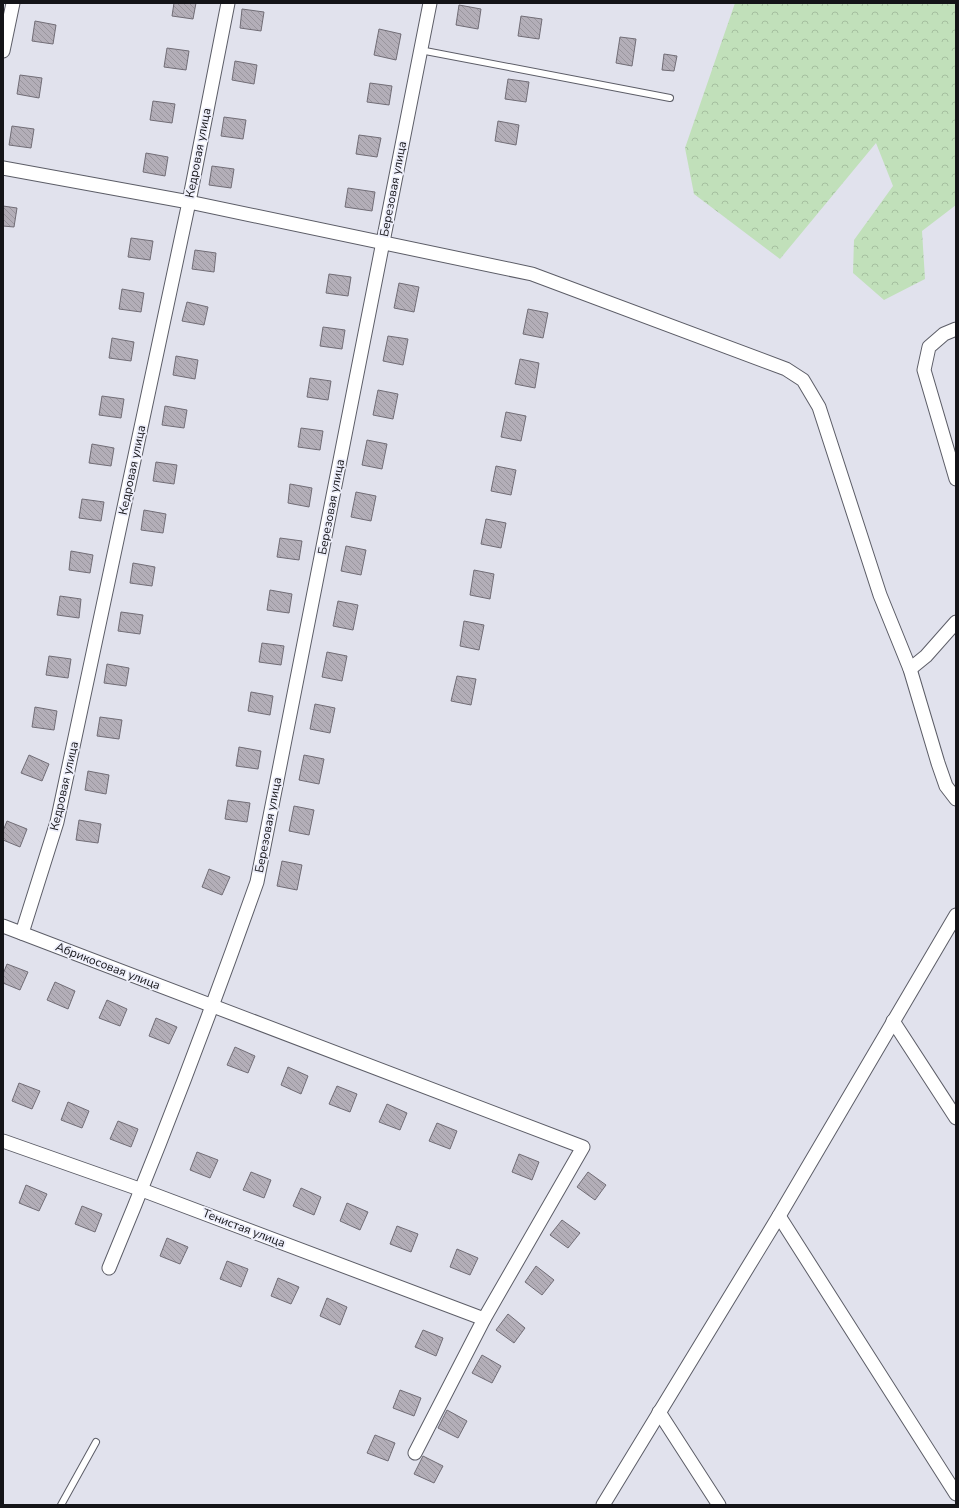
<svg xmlns="http://www.w3.org/2000/svg" width="959" height="1508" font-family="'Nunito Sans',sans-serif">
<style>
.forest{fill:url(#forest-crowns)}
.building{fill:url(#building-back-hatch);stroke:#716d76}
.lines{fill:none;stroke-linecap:round;stroke-linejoin:round}
.lane-casing{stroke:#5c5d67;stroke-width:8}
.street-casing{stroke:#5c5d67;stroke-width:15}
.lane{stroke:#fff;stroke-width:6}
.street{stroke:#fff;stroke-width:13}
.labels{text-anchor:middle;dominant-baseline:central;stroke-width:3.5;stroke-linejoin:round;paint-order:stroke}
.street-label{font-size:12px;fill:#141418;stroke:#eeeffb}
</style>
<defs>
<pattern id="forest-crowns" width="20" height="18" patternUnits="userSpaceOnUse"><rect width="20" height="18" fill="#c1e0ba"/><path d="M2 6a3 3 0 1 1 6 0M12 15a3 3 0 1 1 6 0" fill="none" stroke="#a5bf9f"/></pattern>
<pattern id="building-back-hatch" width="6" height="6" patternUnits="userSpaceOnUse"><rect width="6" height="6" fill="#b3aeb8"/><path d="M-1 5l2 2M0 0l6 6M5-1l2 2" fill="none" stroke="#99959d"/></pattern>
</defs>
<rect width="100%" height="100%" fill="#e1e2ed"/>
<!-- forest -->
<path class="forest" d="M735 3H956V205L922 231 925 279 884 300 853 273 854 240 893 186 876 143 780 259 694 194 685 148Z"/>
<!-- building -->
<g class="building">
<path d="M174 3H196L193 19 172 16Z"/>
<path d="M459 5 481 9 478 29 456 25Z"/>
<path d="M242 9 264 12 261 31 240 28Z"/>
<path d="M521 16 542 19 539 39 518 36Z"/>
<path d="M35 21 56 25 53 44 32 41Z"/>
<path d="M379 29 401 34 396 60 374 55Z"/>
<path d="M620 37 636 39 632 66 616 63Z"/>
<path d="M167 48 189 51 186 70 164 67Z"/>
<path d="M664 54 677 56 674 71 662 70Z"/>
<path d="M235 61 257 65 254 84 232 80Z"/>
<path d="M20 75 42 78 39 98 17 94Z"/>
<path d="M508 79 529 82 526 102 505 99Z"/>
<path d="M370 83 392 86 389 105 367 102Z"/>
<path d="M153 101 175 104 172 123 150 120Z"/>
<path d="M224 117 246 120 243 139 221 136Z"/>
<path d="M498 121 519 125 516 145 495 141Z"/>
<path d="M12 126 34 129 31 148 9 145Z"/>
<path d="M359 135 381 138 377 157 356 154Z"/>
<path d="M146 153 168 157 165 176 143 172Z"/>
<path d="M212 166 234 169 231 188 209 185Z"/>
<path d="M348 188 375 192 372 211 345 207Z"/>
<path d="M3 206 17 208 14 227 3 226Z"/>
<path d="M131 238 153 241 150 260 128 257Z"/>
<path d="M195 250 216 253 214 272 192 269Z"/>
<path d="M329 274 351 277 348 296 326 293Z"/>
<path d="M399 283 419 287 414 312 394 308Z"/>
<path d="M122 289 144 293 141 312 119 309Z"/>
<path d="M187 302 208 307 204 325 182 321Z"/>
<path d="M528 309 548 313 543 338 523 334Z"/>
<path d="M323 327 345 330 342 349 320 346Z"/>
<path d="M388 336 408 339 403 365 383 361Z"/>
<path d="M112 338 134 342 131 361 109 358Z"/>
<path d="M176 356 198 360 195 379 173 375Z"/>
<path d="M520 359 539 363 535 388 515 384Z"/>
<path d="M310 378 331 381 328 400 307 397Z"/>
<path d="M378 390 398 394 393 419 373 415Z"/>
<path d="M102 396 124 399 121 418 99 415Z"/>
<path d="M165 406 187 410 184 428 162 425Z"/>
<path d="M506 412 526 416 521 441 501 437Z"/>
<path d="M301 428 323 431 320 450 298 447Z"/>
<path d="M367 440 387 444 382 469 362 465Z"/>
<path d="M92 444 114 448 111 466 89 463Z"/>
<path d="M156 462 177 465 174 484 153 481Z"/>
<path d="M496 466 516 470 511 495 491 491Z"/>
<path d="M290 484 312 488 309 507 288 503Z"/>
<path d="M356 492 376 496 371 521 351 517Z"/>
<path d="M82 499 104 502 101 521 79 518Z"/>
<path d="M144 510 166 514 163 533 141 530Z"/>
<path d="M486 519 506 523 501 548 481 544Z"/>
<path d="M280 538 302 541 299 560 277 557Z"/>
<path d="M346 546 366 550 361 575 341 571Z"/>
<path d="M71 551 93 555 90 573 69 570Z"/>
<path d="M133 563 155 567 152 586 130 583Z"/>
<path d="M474 570 494 574 490 599 470 595Z"/>
<path d="M270 590 292 594 289 613 267 610Z"/>
<path d="M60 596 81 599 79 618 57 615Z"/>
<path d="M338 601 358 605 353 630 333 626Z"/>
<path d="M121 612 143 615 140 634 118 631Z"/>
<path d="M464 621 484 625 479 650 460 646Z"/>
<path d="M262 643 284 646 281 665 259 662Z"/>
<path d="M327 652 347 656 342 681 322 677Z"/>
<path d="M49 656 71 659 68 678 46 675Z"/>
<path d="M107 664 129 668 126 686 104 683Z"/>
<path d="M457 676 476 679 471 705 451 701Z"/>
<path d="M251 692 273 696 270 715 248 711Z"/>
<path d="M315 704 335 708 330 733 310 729Z"/>
<path d="M35 707 57 711 54 730 32 727Z"/>
<path d="M100 717 122 720 119 739 97 736Z"/>
<path d="M239 747 261 751 258 769 236 766Z"/>
<path d="M29 755 49 764 42 781 21 773Z"/>
<path d="M304 755 324 759 319 784 299 780Z"/>
<path d="M88 771 109 775 106 794 85 790Z"/>
<path d="M228 800 250 803 247 822 225 819Z"/>
<path d="M294 806 314 810 309 835 289 831Z"/>
<path d="M79 820 101 824 98 843 76 840Z"/>
<path d="M7 821 27 829 20 847 3 840V831Z"/>
<path d="M282 861 302 865 297 890 277 886Z"/>
<path d="M209 869 230 877 222 895 202 887Z"/>
<path d="M7 964 28 972 20 990 3 983V974Z"/>
<path d="M55 982 75 991 68 1009 47 1000Z"/>
<path d="M107 1000 127 1009 120 1026 99 1018Z"/>
<path d="M156 1018 177 1027 169 1044 149 1036Z"/>
<path d="M235 1047 255 1056 248 1073 227 1065Z"/>
<path d="M288 1067 308 1076 301 1094 281 1085Z"/>
<path d="M19 1083 40 1091 32 1109 12 1101Z"/>
<path d="M337 1086 357 1094 350 1112 329 1104Z"/>
<path d="M68 1102 89 1111 82 1128 61 1120Z"/>
<path d="M387 1104 407 1113 400 1130 379 1122Z"/>
<path d="M118 1121 138 1129 131 1147 110 1139Z"/>
<path d="M437 1123 457 1131 450 1149 429 1141Z"/>
<path d="M197 1152 218 1160 210 1178 190 1170Z"/>
<path d="M519 1154 539 1162 532 1180 512 1172Z"/>
<path d="M251 1172 271 1180 264 1198 243 1190Z"/>
<path d="M588 1172 606 1185 595 1200 577 1187Z"/>
<path d="M26 1185 47 1194 39 1211 19 1203Z"/>
<path d="M301 1188 321 1197 314 1215 293 1206Z"/>
<path d="M347 1203 368 1212 360 1230 340 1221Z"/>
<path d="M82 1206 102 1214 95 1232 75 1224Z"/>
<path d="M562 1220 580 1233 568 1248 550 1235Z"/>
<path d="M397 1226 418 1234 411 1252 390 1244Z"/>
<path d="M167 1238 188 1247 180 1264 160 1256Z"/>
<path d="M457 1249 478 1258 470 1275 450 1267Z"/>
<path d="M227 1261 248 1269 241 1287 220 1279Z"/>
<path d="M536 1266 554 1280 542 1295 525 1282Z"/>
<path d="M278 1278 299 1287 291 1304 271 1296Z"/>
<path d="M327 1298 347 1307 340 1325 320 1316Z"/>
<path d="M508 1314 525 1328 514 1343 496 1330Z"/>
<path d="M423 1330 443 1338 436 1356 415 1347Z"/>
<path d="M482 1355 501 1366 492 1383 472 1373Z"/>
<path d="M400 1390 421 1398 414 1416 393 1408Z"/>
<path d="M447 1410 467 1421 458 1438 438 1428Z"/>
<path d="M375 1435 395 1443 388 1461 367 1453Z"/>
<path d="M423 1456 443 1466 434 1483 414 1474Z"/>
</g>
<g class="lines">
<defs>
<g id="lane">
<path d="M420 50 670 98"/>
<path d="M61 1505 96 1442"/>
</g>
<g id="street">
<path d="M3 51 13 3"/>
<path d="M3 168 189 202 532 274 786 369 803 380 819 407 880 595 910 669 938 763 946 786 956 799"/>
<path d="M956 329 944 334 929 347 924 370 956 479"/>
<path d="M910 669 926 656 956 622"/>
<path d="M3 926 583 1147 484 1319 415 1453"/>
<path d="M22 933 57 822 189 202 228 3"/>
<path d="M893 1021 956 1118"/>
<path d="M3 1141 142 1190 484 1319"/>
<path d="M779 1216 956 1494"/>
<path d="M109 1268C162 1141 211 1012 257 882L430 3"/>
<path d="M659 1412 719 1505"/>
<path d="M603 1505 779 1216 956 915"/>
</g>
</defs>
<!-- lane casing -->
<use href="#lane" class="lane-casing"/>
<!-- street casing -->
<use href="#street" class="street-casing"/>
<!-- lane -->
<use href="#lane" class="lane"/>
<!-- street -->
<use href="#street" class="street"/>
</g>
<g class="labels">
<!-- street labels -->
<g class="street-label">
<text transform="translate(198 153) rotate(-79)">Кедровая улица</text>
<text transform="translate(393 189) rotate(-79)">Березовая улица</text>
<text transform="translate(132 470) rotate(-78)">Кедровая улица</text>
<text transform="translate(331 507) rotate(-79)">Березовая улица</text>
<text transform="translate(64 786) rotate(-77)">Кедровая улица</text>
<text transform="translate(268 825) rotate(-79)">Березовая улица</text>
<text transform="translate(108 966) rotate(21)">Абрикосовая улица</text>
<text transform="translate(244 1228) rotate(21)">Тенистая улица</text>
</g>
</g>
<!-- border -->
<rect width="959" height="1508" fill="none" stroke="#141418" stroke-width="8"/>
</svg>
